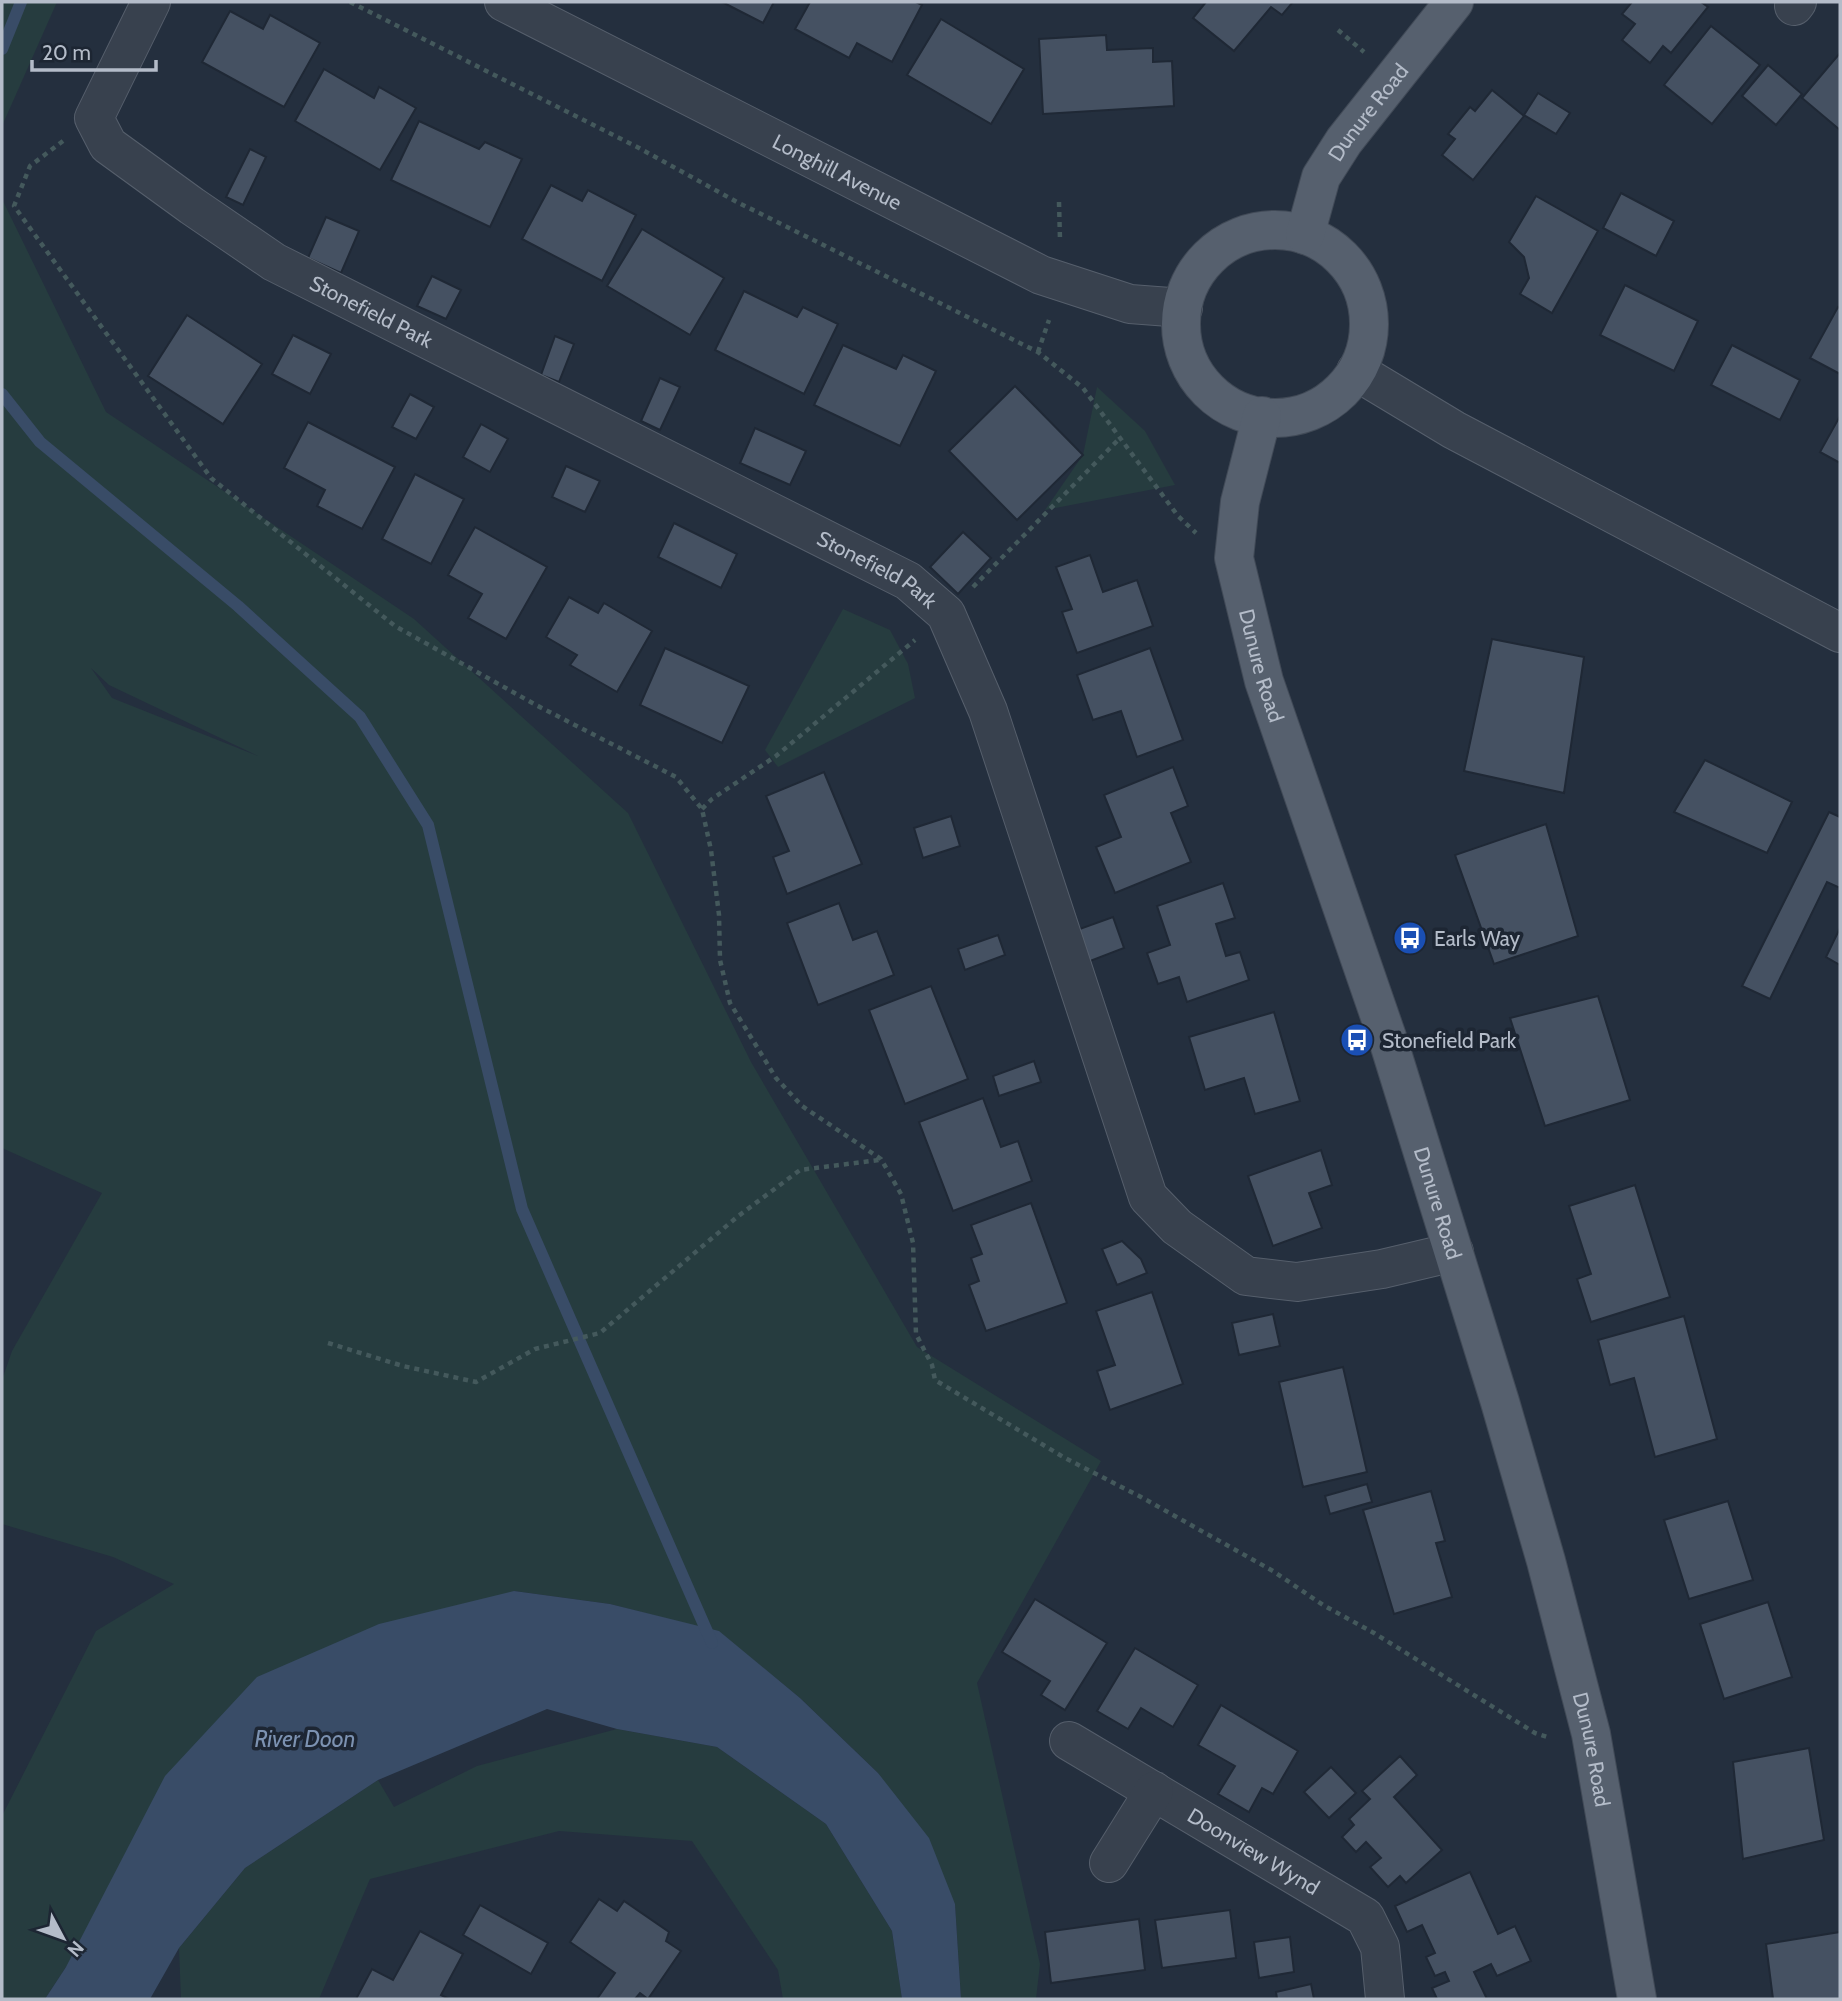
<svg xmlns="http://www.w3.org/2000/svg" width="1842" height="2001" font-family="Cabin,sans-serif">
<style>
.green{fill:#263c3f;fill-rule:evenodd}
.water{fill:#394c67}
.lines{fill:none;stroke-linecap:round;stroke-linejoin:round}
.stream{stroke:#394c67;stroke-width:12}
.building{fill:#455162;stroke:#1f2835;stroke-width:2}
.minor-casing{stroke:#565f6c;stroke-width:40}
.tertiary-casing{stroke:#565f6c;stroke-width:40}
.primary-casing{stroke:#414a57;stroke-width:40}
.path{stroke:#44595c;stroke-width:4.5;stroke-dasharray:5 5;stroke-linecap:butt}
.minor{stroke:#38414e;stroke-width:38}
.tertiary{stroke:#38414e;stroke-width:38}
.primary{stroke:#56606e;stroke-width:38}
.labels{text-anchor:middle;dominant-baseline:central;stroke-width:7;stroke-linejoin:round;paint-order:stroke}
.street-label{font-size:21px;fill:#b4bcc9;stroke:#1d2633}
.poi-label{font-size:21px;fill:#b4bcc9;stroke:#1d2633;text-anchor:start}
.water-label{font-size:23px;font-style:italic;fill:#7c92b1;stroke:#1d2633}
</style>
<rect width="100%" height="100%" fill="#242f3e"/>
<!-- green -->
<g class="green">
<path d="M2 2H57L2 126Z"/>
<path d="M2 199 106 412 414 619 628 813 751 1062 917 1347 1101 1461 977 1683 1040 1964 1036 1999H961L955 1904 878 1773 800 1698 719 1632 610 1604 514 1591 66 1967 45 1999H2V1816L96 1631 174 1584 113 1557 2 1524V1380L12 1351 102 1193 2 1148ZM91 668 109 685 258 756 112 698Z"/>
<path d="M1097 387 1145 431 1175 485 1045 510 1083 455Z"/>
<path d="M843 609 890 630 908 664 915 698 778 767 765 750Z"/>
<path d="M617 1729 717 1747 826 1824 892 1931 902 1999H783L778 1970 692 1841 559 1831 370 1879 319 1999H181L179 1948 245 1868 378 1780 394 1807 477 1766Z"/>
</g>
<!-- water -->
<path class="water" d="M514 1591 610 1604 719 1631 800 1698 878 1773 929 1838 955 1904 961 1999H902L892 1931 826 1824 717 1747 617 1729 547 1709 378 1780 245 1868 179 1948 150 1999H45L66 1967 165 1776 257 1677 379 1624Z"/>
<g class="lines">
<!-- stream -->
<g class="stream">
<path d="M2 49 21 2"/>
<path d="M2 394 40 442 238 606 360 717 428 825 522 1209 712 1643"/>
</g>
</g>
<!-- building -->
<g class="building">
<path d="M722 2H774L763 23Z"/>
<path d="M810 2H916L922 5 892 62 857 43 849 58 795 29Z"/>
<path d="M1206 2H1293L1282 15 1271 7 1234 51 1193 18Z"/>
<path d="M1632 2H1701L1708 7 1671 53 1663 46 1650 63 1622 40 1635 24 1622 14Z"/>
<path d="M230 11 263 29 270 15 320 43 284 107 202 62Z"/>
<path d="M941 19 1024 69 991 124 907 75Z"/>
<path d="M1711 26 1760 65 1712 124 1664 85Z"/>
<path d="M1106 35 1107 50 1153 48V62L1172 61 1174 106 1043 114 1039 39Z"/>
<path d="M1840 53V130L1802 98Z"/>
<path d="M1768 65 1802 94 1776 125 1742 96Z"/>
<path d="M324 69 374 98 379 87 416 108 380 170 295 121Z"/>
<path d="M1492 90 1524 116 1473 180 1442 155 1455 139 1448 134 1470 107 1475 111Z"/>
<path d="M1538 93 1570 113 1556 134 1524 115Z"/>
<path d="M419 121 479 149 485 142 522 159 490 227 391 180Z"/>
<path d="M250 149 266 157 243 205 226 197Z"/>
<path d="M551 185 582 201 588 190 636 215 602 281 522 239Z"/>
<path d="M1621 193 1674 221 1656 256 1603 228Z"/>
<path d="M1536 196 1598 231 1552 313 1520 294 1529 278 1524 257 1509 242Z"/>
<path d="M326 217 359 231 341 273 308 258Z"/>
<path d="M642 229 724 278 690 335 607 286Z"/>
<path d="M432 276 461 290 446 319 417 306Z"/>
<path d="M1625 285 1698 321 1674 371 1600 335Z"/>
<path d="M744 291 797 317 803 307 838 324 804 394 715 350Z"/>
<path d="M1838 307 1840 308V374L1810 358Z"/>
<path d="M187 315 262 364 223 424 148 376Z"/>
<path d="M293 335 331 354 310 394 272 374Z"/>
<path d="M555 336 574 344 559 382 541 375Z"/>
<path d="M843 345 896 369 903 355 936 371 900 446 814 405Z"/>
<path d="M1732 345 1800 380 1780 420 1711 385Z"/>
<path d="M660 378 680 387 660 430 641 421Z"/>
<path d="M1015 386 1083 455 1017 520 949 451Z"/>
<path d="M410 394 434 407 416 439 392 427Z"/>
<path d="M1840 416V463L1820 452Z"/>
<path d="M308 422 395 467 362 529 317 506 325 490 284 468Z"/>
<path d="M481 424 508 439 490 472 463 457Z"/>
<path d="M755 428 806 451 790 485 740 463Z"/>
<path d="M566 466 600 481 585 512 552 497Z"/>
<path d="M415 474 464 499 431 564 382 539Z"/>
<path d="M674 523 737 554 721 588 658 557Z"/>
<path d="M475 527 547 567 506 639 468 618 482 594 448 575Z"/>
<path d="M963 532 991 558 958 594 930 567Z"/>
<path d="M1090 555 1103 592 1137 580 1153 626 1077 653 1062 612 1072 609 1056 567Z"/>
<path d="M569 597 598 613 604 603 652 631 617 692 570 665 577 655 546 637Z"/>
<path d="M1492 639 1584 657 1564 793 1464 771Z"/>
<path d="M665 648 749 686 722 743 640 705Z"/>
<path d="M1150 648 1183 740 1137 757 1121 711 1093 720 1077 675Z"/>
<path d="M1705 760 1792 802 1767 853 1674 812Z"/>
<path d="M1173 767 1188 806 1171 813 1191 862 1115 893 1096 847 1121 837 1104 795Z"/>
<path d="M824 772 862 864 787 894 773 857 789 851 766 796Z"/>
<path d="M1829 812 1840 817V888L1827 882 1770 999 1742 986Z"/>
<path d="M951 816 960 846 923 858 914 828Z"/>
<path d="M1546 824 1578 936 1494 964 1455 855Z"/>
<path d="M1223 883 1235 918 1216 924 1226 956 1240 952 1249 980 1187 1002 1179 977 1158 984 1147 953 1170 945 1157 906Z"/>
<path d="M839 903 853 940 877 931 894 975 818 1005 787 923Z"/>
<path d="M1113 917 1124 948 1085 963 1074 931Z"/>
<path d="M1840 928V965L1826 957Z"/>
<path d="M998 935 1005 955 965 970 958 949Z"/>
<path d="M931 986 968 1079 905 1104 869 1010Z"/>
<path d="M1598 996 1630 1100 1545 1126 1510 1018Z"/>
<path d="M1274 1012 1300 1101 1255 1114 1244 1078 1205 1090 1189 1037Z"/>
<path d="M1034 1061 1041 1082 999 1096 993 1076Z"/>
<path d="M983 1098 1001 1147 1018 1141 1032 1181 953 1211 919 1122Z"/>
<path d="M1321 1150 1332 1185 1309 1193 1322 1228 1273 1246 1248 1176Z"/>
<path d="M1635 1185 1670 1297 1591 1322 1577 1279 1591 1274 1569 1206Z"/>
<path d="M1031 1203 1067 1303 986 1331 969 1285 979 1281 971 1258 982 1254 971 1225Z"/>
<path d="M1122 1241 1141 1259 1147 1273 1117 1285 1102 1249Z"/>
<path d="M1152 1292 1183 1384 1110 1410 1097 1371 1115 1365 1096 1311Z"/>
<path d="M1273 1314 1280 1346 1239 1355 1232 1323Z"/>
<path d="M1684 1316 1717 1439 1655 1457 1634 1378 1610 1385 1598 1340Z"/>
<path d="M1343 1367 1367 1472 1303 1487 1279 1382Z"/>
<path d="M1367 1484 1372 1502 1330 1514 1325 1496Z"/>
<path d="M1431 1491 1445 1541 1436 1543 1452 1597 1394 1614 1363 1510Z"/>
<path d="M1728 1501 1753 1580 1689 1599 1664 1520Z"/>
<path d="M1035 1599 1107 1643 1065 1710 1041 1695 1050 1681 1002 1652Z"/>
<path d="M1768 1602 1792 1677 1724 1699 1700 1624Z"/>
<path d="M1135 1648 1198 1685 1173 1727 1141 1708 1128 1729 1097 1711Z"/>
<path d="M1221 1705 1298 1751 1273 1794 1262 1788 1249 1812 1218 1794 1235 1766 1198 1745Z"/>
<path d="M1809 1748 1824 1840 1743 1859 1733 1762Z"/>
<path d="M1400 1756 1417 1775 1394 1797 1442 1850 1406 1883 1400 1876 1388 1887 1370 1867 1381 1858 1366 1842 1356 1852 1342 1837 1354 1825 1349 1819 1370 1799 1362 1791Z"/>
<path d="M1331 1767 1356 1793 1329 1818 1304 1792Z"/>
<path d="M1470 1872 1498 1934 1515 1926 1531 1961 1497 1976 1491 1964 1474 1972 1487 1999H1437L1432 1988 1449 1981 1445 1972 1435 1976 1426 1957 1435 1953 1422 1925 1407 1932 1395 1906Z"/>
<path d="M599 1899 617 1911 624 1901 669 1932 666 1941 681 1951 648 1999 640 1993 635 1999H597L615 1973 570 1942Z"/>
<path d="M480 1905 548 1943 531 1974 463 1935Z"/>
<path d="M1230 1910 1236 1958 1162 1968 1155 1920Z"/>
<path d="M1139 1919 1145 1970 1051 1983 1045 1932Z"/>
<path d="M420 1931 463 1954 441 1995 449 1999H356L372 1969 393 1980Z"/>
<path d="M1840 1932V1999H1773L1766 1944Z"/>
<path d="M1290 1937 1294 1972 1259 1978 1254 1942Z"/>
<path d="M1311 1984 1314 1999H1277L1276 1992Z"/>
</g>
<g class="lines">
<defs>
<g id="minor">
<path id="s1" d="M151 2 94 118 108 145 192 206 274 262 908 581 946 614 988 711 1148 1197 1177 1227 1246 1276 1297 1282 1382 1269 1454 1252"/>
<path d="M1794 6 1797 2"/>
<path d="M1356 371 1454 430 1840 633"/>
<path id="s2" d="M1069 1741 1365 1917 1380 1947 1385 1999"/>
<path d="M1109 1863 1154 1791"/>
</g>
<g id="tertiary">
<path id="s3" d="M504 2 1041 275 1130 304 1183 308"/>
</g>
<g id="primary">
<circle cx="1275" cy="324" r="94"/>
<path id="s4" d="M1305 235 1321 177 1344 141 1454 2"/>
<path id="s5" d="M1262 416 1240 502 1234 558 1264 681 1388 1040 1500 1402 1546 1561 1591 1734 1637 1999"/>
</g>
</defs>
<!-- minor casing -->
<use href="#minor" class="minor-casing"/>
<!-- tertiary casing -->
<use href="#tertiary" class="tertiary-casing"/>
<!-- primary casing -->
<use href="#primary" class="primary-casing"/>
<!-- path -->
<g class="path">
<path d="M350 2 639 148 737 202 1038 352 1083 388 1178 516 1196 533"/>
<path d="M1338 30 1364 52"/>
<path d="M63 141 30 166 14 206 211 478 395 626 536 705 676 777 702 809 711 850 719 915 720 960 730 1003 776 1078 802 1106 881 1159 901 1194 913 1243 916 1334 932 1365 935 1380 1065 1458 1141 1497 1273 1571 1323 1605 1374 1633 1535 1733 1550 1738"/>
<path d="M1059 202 1060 240"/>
<path d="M1038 352 1049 320"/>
<path d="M973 587 1120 438"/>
<path d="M702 809 712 799 776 756 915 640"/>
<path d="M328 1343 403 1366 476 1382 535 1349 600 1333 737 1217 800 1170 879 1160"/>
</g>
<!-- minor -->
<use href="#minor" class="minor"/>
<!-- tertiary -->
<use href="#tertiary" class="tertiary"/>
<!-- primary -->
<use href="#primary" class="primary"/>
</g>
<!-- icons -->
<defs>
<symbol id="bus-disc" viewBox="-11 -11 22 22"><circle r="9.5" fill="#1a4fb4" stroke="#1d2633"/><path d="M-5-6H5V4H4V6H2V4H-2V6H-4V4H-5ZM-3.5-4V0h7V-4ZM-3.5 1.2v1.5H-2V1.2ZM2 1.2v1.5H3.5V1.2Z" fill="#fff"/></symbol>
</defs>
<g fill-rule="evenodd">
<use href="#bus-disc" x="1391" y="919" width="38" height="38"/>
<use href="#bus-disc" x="1338" y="1021" width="38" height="38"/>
</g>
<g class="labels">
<!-- street labels -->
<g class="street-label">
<text stroke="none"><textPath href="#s4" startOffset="140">Dunure Road</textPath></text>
<text stroke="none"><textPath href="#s3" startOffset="374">Longhill Avenue</textPath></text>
<text stroke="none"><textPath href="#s1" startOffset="472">Stonefield Park</textPath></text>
<text stroke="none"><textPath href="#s1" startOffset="1040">Stonefield Park</textPath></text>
<text stroke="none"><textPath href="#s5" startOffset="256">Dunure Road</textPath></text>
<text stroke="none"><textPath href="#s5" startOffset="822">Dunure Road</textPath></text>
<text stroke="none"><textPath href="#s5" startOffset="1390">Dunure Road</textPath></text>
<text stroke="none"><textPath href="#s2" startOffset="215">Doonview Wynd</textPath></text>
</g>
<!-- poi labels -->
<g class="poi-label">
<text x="1434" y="938">Earls Way</text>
<text x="1382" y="1040">Stonefield Park</text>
</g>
<!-- water labels -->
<g class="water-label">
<text x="305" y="1739">River Doon</text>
</g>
</g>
<!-- border -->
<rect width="1842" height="2001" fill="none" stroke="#b4bcc9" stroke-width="7"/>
<!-- north arrow -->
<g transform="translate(63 1938) rotate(131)" stroke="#1d2633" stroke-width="5" paint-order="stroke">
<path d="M0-5L12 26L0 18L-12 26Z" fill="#b4bcc9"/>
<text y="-10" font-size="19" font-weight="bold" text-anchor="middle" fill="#b4bcc9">N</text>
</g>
<!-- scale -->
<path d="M32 60v10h124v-10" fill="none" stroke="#b4bcc9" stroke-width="3.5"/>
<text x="42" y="60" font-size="21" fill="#b4bcc9" stroke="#1d2633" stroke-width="5" paint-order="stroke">20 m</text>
</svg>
